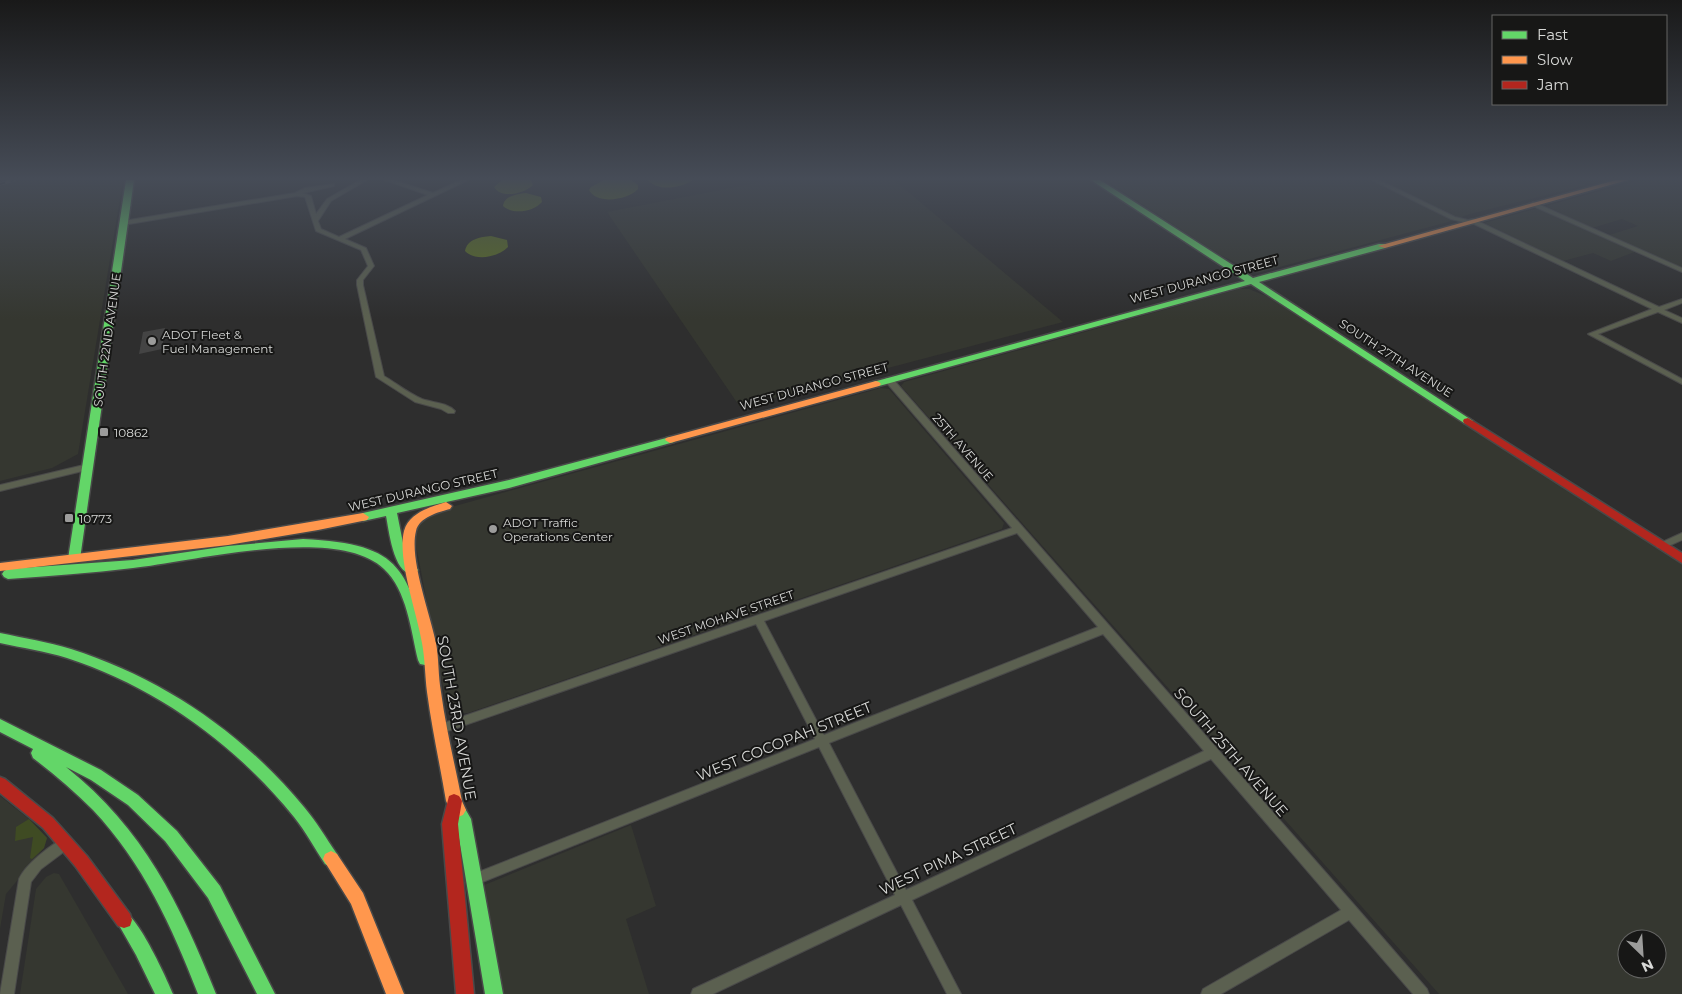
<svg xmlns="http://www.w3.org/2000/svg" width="1682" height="994" font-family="Montserrat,sans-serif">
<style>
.built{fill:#353730;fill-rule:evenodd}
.green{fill:#3f4b23}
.water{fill:#5c6f21}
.building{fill:#444}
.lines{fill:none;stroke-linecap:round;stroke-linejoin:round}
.street-casing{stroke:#494949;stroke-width:2}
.fast-casing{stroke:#494949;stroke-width:3}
.slow-casing{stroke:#494949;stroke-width:3}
.jam-casing{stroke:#494949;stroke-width:3}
.street{fill:#5b6050;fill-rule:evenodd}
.fast{fill:#63d668;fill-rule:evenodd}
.slow{fill:#ff974d;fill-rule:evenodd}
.jam{fill:#b3261e;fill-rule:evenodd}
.rail-casing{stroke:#686a61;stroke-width:3}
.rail{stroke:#171716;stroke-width:2;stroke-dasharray:5.5;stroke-linecap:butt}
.poi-dot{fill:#9c9c9b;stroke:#171716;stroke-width:2}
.labels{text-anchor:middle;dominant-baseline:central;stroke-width:4;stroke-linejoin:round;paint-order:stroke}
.street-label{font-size:12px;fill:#d7d8d6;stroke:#171716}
.poi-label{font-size:12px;fill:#d7d8d6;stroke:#171716;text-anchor:start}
.near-street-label{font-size:15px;fill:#d7d8d6;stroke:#171716}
</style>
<rect width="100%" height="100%" fill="#2e2e2e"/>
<!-- built -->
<g class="built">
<path d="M0 180H123L78 454 52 468 0 481Z"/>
<path d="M772 180H894L1063 322 740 407 607 212Z"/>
<path d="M1105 180H1575L1586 185 1470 214 1448 222 1257 273 1220 255Z"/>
<path d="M1640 180H1682V268L1609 235 1638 226 1622 219 1592 228 1546 206Z"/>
<path d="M1538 208 1637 251 1611 261 1593 253 1563 261 1484 223Z"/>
<path d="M1239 289H1249L1274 299 1682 564V994H1439L901 386 904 382ZM1627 939H1657V969H1627Z"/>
<path d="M881 388 889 389 1004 523 1002 529 468 713H455L447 707 414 535 424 519 435 512 455 506Z"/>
<path d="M0 796 29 819 47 838 44 848 6 894 0 929Z"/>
<path d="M631 825 656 906 626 919 649 994H502L482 886Z"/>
<path d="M54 873 59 874 128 994H20L36 889 46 877Z"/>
</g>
<!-- green -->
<path class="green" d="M29 819 47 838 44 848 32 859 30 858 33 837 15 841 16 827Z"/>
<!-- water -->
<g class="water">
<path d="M502 180H531L533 185C524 194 501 199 494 187Z"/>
<path d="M604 180H631L638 185V189C628 200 597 205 589 190L591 187Z"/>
<path d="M648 180H693C681 188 658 192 648 180Z"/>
<path d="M526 193 541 197 542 202C533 212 513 215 503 206 504 196 517 194 526 193Z"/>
<path d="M491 236 507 240 508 247C498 257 476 262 465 251 467 239 480 237 491 236Z"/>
</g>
<!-- building -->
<path class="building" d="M165 328 162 349 139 354 143 332Z"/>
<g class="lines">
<defs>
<g id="street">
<path d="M360 180H367L331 201 318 221 321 229 339 237 428 195 385 180H393L433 193 461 180H468L345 239 366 248 374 266 363 280V285L384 376C396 383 408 393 422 399 433 403 446 402 455 411L454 413H448L441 409 415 402 376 377 357 285V280L368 266 361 250 316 231 305 197 297 196 123 225 120 223 123 221 295 193 305 188 334 184V186L303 193 311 196 316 214 327 199Z"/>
<path d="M1372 180H1379L1455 217 1468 220 1473 219 1659 307 1682 299V303L1664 310 1682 318V323L1658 312 1598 334 1682 379V384L1588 334 1652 309 1470 222 1467 223 1451 219Z"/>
<path d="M1533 202 1682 268V272L1531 205 1530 204Z"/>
<path d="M886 378H892L1356 907 1427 989 1429 994H1413L1349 920 1221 994H1201L1203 989 1341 910 1211 759 912 900 961 994H947L901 905 713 994H691L693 989 895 895 819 747 475 885 471 883 469 879 471 875 815 739 756 624 442 733 438 731 436 728 438 725 1012 528 886 382 885 380ZM1017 533 1098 627 824 735 764 621ZM1103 634 1204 751 906 890 829 743Z"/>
<path d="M88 464 92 467 91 469 0 491V485Z"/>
<path d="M1682 533V540L1664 548H1658L1656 546 1658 544Z"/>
<path d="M65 838 69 840 71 844 69 848 41 869 31 882 14 994H0L19 879C25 865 51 844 65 838Z"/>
</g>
<g id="fast">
<path d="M126 180H134L80 559 78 562H70L68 559Z"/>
<path d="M1091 180H1100L1253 278 1379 244H1385V248L1259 282 1473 421 1468 424 1464 423 1251 284 879 386H873L871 384 873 382 1245 281Z"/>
<path d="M670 437 675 440 674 442 509 488 397 513 405 553 418 570 416 573C394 580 389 530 386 516L363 521 357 517 363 513 509 480Z"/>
<path d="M303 539C406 544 406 570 432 660L430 664 425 665 420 664 418 660C411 631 407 590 384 569 337 524 192 562 133 568 91 573 50 576 8 579L4 577 2 574 4 571 8 569 133 560 228 546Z"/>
<path d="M0 633C24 638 48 642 71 649 162 678 243 733 304 807 316 821 326 838 337 854L339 859 337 864 331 867 325 864C315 849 306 832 294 817 235 744 156 687 67 658 45 651 22 648 0 643Z"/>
<path d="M0 719 101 770 138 795 177 831 220 886 275 994H257L208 898 165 841 128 805 91 780 66 767C144 829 180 904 216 994H198C172 927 143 863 93 810 74 791 54 774 33 758L31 753 33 749 0 732Z"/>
<path d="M458 803 463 805 471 819 503 994H485L456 820 450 810 453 805Z"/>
<path d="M124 912C139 918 166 977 173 994H155L136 955 116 920 118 914Z"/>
</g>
<g id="slow">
<path d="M1616 180H1628L1385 248 1378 246Z"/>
<path d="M876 381 879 382 881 384 879 386 670 443 665 440 666 438Z"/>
<path d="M446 502 452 506 450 509C439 512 419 517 416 531 409 559 430 613 436 643 439 659 438 676 441 692 446 729 455 765 462 801L466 810 463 815 458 817 453 815 446 801C440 765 432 729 427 692 425 676 425 659 422 643 417 613 397 559 404 531 409 513 430 507 446 502Z"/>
<path d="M363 513 369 517 367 520 318 530 228 545 0 571V563L228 536Z"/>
<path d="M331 851 337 854 363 893 404 994H386L351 904 323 859 325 854Z"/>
</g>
<g id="jam">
<path d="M1468 418 1682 553V563L1464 423 1463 421 1464 419Z"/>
<path d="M0 777 5 779 53 818 87 856 130 914 132 920 130 926 124 928 118 926 75 866 43 828 0 793Z"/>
<path d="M454 794 459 796 462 801 458 824 474 994H456L442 824 449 796Z"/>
</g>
</defs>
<!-- street casing -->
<use href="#street" class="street-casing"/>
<!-- fast casing -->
<use href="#fast" class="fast-casing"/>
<!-- slow casing -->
<use href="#slow" class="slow-casing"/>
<!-- jam casing -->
<use href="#jam" class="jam-casing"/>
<!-- street -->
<use href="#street" class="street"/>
<!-- fast -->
<use href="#fast" class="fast"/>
<!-- slow -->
<use href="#slow" class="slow"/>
<!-- jam -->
<use href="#jam" class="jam"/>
<defs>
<path id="rail" d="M0 184 14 180"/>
</defs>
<!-- rail casing -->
<use href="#rail" class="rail-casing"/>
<!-- rail -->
<use href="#rail" class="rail"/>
</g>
<!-- sky -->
<linearGradient id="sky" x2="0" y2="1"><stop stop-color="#191919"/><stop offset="0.56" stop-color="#464c57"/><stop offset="1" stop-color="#464c57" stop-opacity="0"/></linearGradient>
<rect width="1682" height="319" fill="url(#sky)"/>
<!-- markers -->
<g class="poi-dot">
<circle cx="152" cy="341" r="5"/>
<rect x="99" y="427" width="10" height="10" rx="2.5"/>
<rect x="64" y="513" width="10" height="10" rx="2.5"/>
<circle cx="493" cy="529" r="5"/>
</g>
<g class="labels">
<!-- street labels -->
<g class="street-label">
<text transform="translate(1204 279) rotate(-15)">WEST DURANGO STREET</text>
<text transform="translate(107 340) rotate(-82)">SOUTH 22ND AVENUE</text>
<text transform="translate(1396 358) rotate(33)">SOUTH 27TH AVENUE</text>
<text transform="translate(814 386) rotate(-15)">WEST DURANGO STREET</text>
<text transform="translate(963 447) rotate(49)">25TH AVENUE</text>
<text transform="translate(423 490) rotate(-13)">WEST DURANGO STREET</text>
<text transform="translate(726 617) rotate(-19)">WEST MOHAVE STREET</text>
</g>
<!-- poi labels -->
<g class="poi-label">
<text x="162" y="334">ADOT Fleet &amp;<tspan x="162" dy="14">Fuel Management</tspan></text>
<text x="114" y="432">10862</text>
<text x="79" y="518">10773</text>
<text x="503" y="522">ADOT Traffic<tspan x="503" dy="14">Operations Center</tspan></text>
</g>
<!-- near-street labels -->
<g class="near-street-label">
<text transform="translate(457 718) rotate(80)">SOUTH 23RD AVENUE</text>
<text transform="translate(784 741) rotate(-22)">WEST COCOPAH STREET</text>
<text transform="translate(1231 752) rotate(49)">SOUTH 25TH AVENUE</text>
<text transform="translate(948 859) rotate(-25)">WEST PIMA STREET</text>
</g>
</g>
<!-- legend -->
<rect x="1492" y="15" width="175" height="90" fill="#171716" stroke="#646463"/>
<rect x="1502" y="31" width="25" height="8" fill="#63d668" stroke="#646463"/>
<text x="1537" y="40" font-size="15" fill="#d7d8d6">Fast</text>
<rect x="1502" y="56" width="25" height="8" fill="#ff974d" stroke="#646463"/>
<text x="1537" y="65" font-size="15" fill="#d7d8d6">Slow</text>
<rect x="1502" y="81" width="25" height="8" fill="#b3261e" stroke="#646463"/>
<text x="1537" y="90" font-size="15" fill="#d7d8d6">Jam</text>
<!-- north arrow -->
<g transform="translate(1642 954) rotate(155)"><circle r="24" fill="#171716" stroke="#646463"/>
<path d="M0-4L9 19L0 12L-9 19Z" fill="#9c9c9b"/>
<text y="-8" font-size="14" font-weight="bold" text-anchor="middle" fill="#d7d8d6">N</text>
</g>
</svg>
